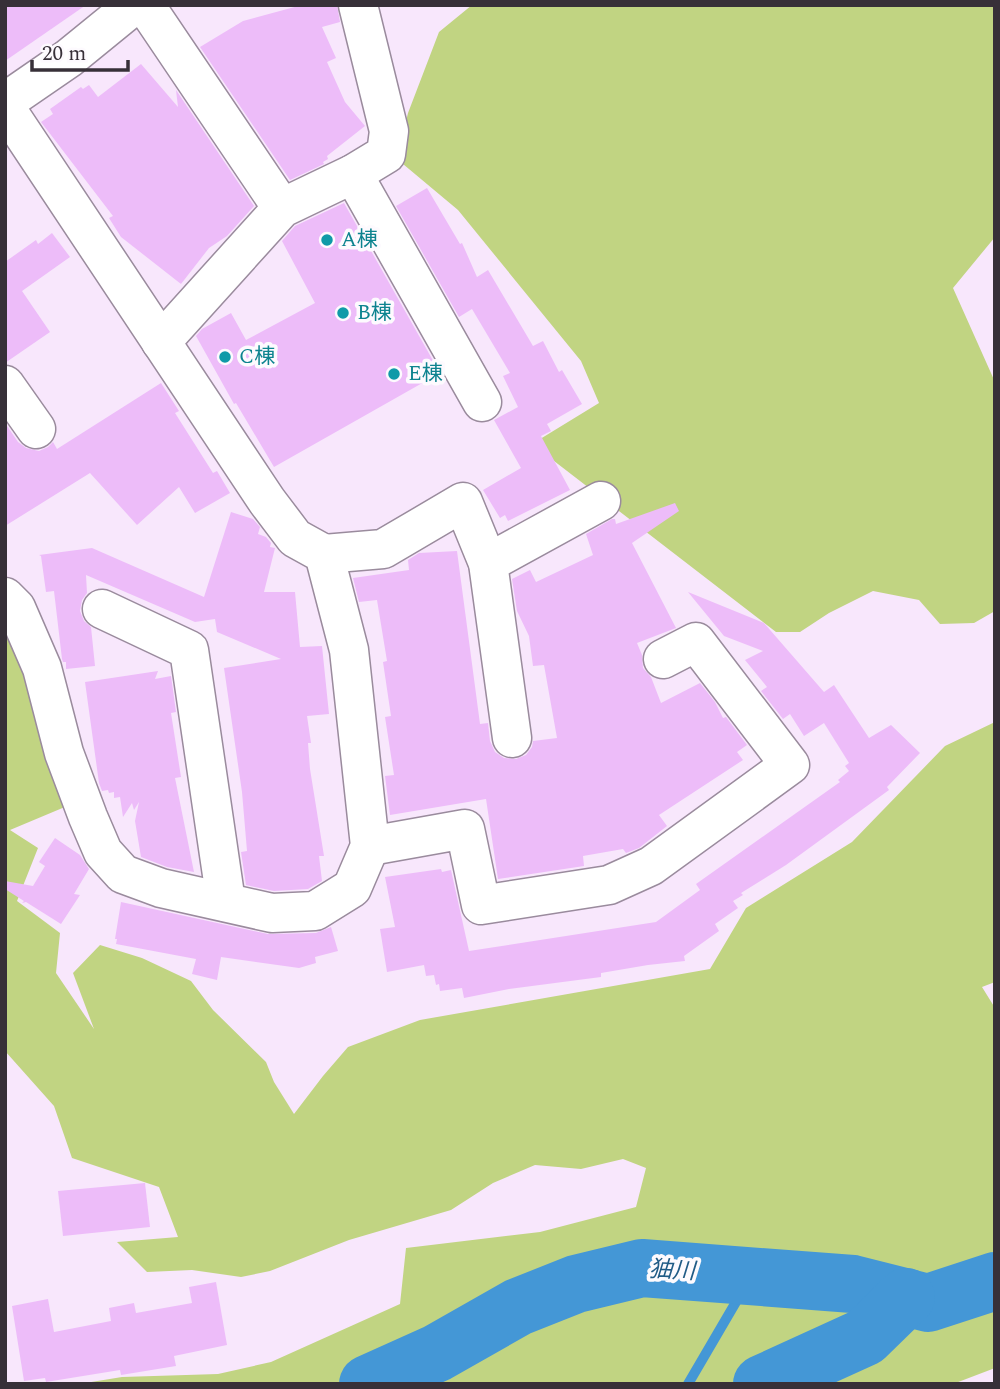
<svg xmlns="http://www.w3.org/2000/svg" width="1000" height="1389" font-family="Spectral,'Noto Sans JP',serif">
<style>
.green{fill:#c1d482}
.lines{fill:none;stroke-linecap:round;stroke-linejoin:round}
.stream{stroke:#4497d6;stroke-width:10}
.river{stroke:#4497d6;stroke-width:58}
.building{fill:#edbcf9}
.minor-casing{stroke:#9a8b9d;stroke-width:41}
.minor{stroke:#fff;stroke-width:38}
.culture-dot{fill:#0f9aa8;stroke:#fdfafe;stroke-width:2.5}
.labels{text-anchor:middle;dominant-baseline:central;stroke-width:7;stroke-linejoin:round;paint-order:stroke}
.culture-label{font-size:21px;fill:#0d838f;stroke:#fdfafe;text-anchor:start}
.water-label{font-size:23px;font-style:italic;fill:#215b86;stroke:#fdfafe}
</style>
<rect width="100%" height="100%" fill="#f8e7fc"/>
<!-- green -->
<g class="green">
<path d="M472 5H995V237L953 288 995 382V611L974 623 940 624 919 600 873 591 829 613 800 632H776L532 444 599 403 581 361 458 210 397 159 408 113 439 32Z"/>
<path d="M5 632 22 650 72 804 10 830 38 848 17 901 60 933 56 973 94 1029 73 973 100 945 142 958 191 981 213 1010 266 1062 274 1082 294 1114 323 1076 348 1047 420 1020 710 969 746 908 852 842 945 746 995 722V982L982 987 995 1008V1368L953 1384H79L122 1377 218 1374 271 1362 400 1304 406 1248 540 1232 636 1207 646 1168 623 1159 581 1169 535 1165 493 1183 451 1210 349 1240 270 1271 241 1277 192 1270 147 1272 117 1242 178 1237 159 1187 72 1158 54 1106 5 1051Z"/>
</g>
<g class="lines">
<!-- stream -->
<path class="stream" d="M688 1384 743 1290 744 1275"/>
<!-- river -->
<g class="river">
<path d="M368 1384 437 1353 518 1307 576 1284 642 1268 853 1284 928 1303 995 1281"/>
<path d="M762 1384 865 1337 906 1297"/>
</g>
</g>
<!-- building -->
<g class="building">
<path d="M5 5H86L5 61Z"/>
<path d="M302 5H337L340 22 322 27 336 58 327 62 345 102 365 126 327 156 328 159 323 162 324 164 290 180 200 47 243 21Z"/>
<path d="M141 64 178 107 176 90 254 206 227 236 209 248 181 284 121 237 109 218 113 216 41 122 53 114 50 109 81 87 83 89 89 85 98 97Z"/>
<path d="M427 188 460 244 462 243 477 277 488 270 533 346 543 341 559 372 562 370 582 404 547 424 551 431 541 436 570 490 508 521 505 515 500 518 483 490 521 468 494 420 518 407 503 376 510 373 472 309 459 317 396 206Z"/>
<path d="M344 203 440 373 274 467 236 403 234 404 196 336 202 329 231 313 246 340 315 303 282 241 295 226Z"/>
<path d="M52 233 70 257 22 291 50 332 5 363V262L36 240 38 244Z"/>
<path d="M161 383 179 411 175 413 213 473 217 471 230 493 195 513 179 487 137 525 90 473 5 526V423L18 442 26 448 39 451 48 447 53 442 57 449Z"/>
<path d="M675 503 679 511 632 543 676 628 637 643 642 655 643 668 651 677 661 703 700 683 715 702 723 718 726 717 747 745 737 752 743 760 659 815 667 826 639 848 626 853 623 849 583 856 584 866 498 879 486 799 390 815 385 776 394 775 385 717 391 716 383 662 387 661 377 600 359 602 353 578 409 570 408 560 419 553 457 551 480 724 488 723 490 741 495 752 504 758 516 759 526 755 532 747 533 741 557 738 544 665 533 666 529 636 517 611 512 579 530 570 536 582 593 555 586 534 612 519H615L616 524Z"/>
<path d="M231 512 253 519 260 527 258 534 266 537 271 543 270 547 275 548 264 592H295L300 647 322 646 329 714 307 716 311 743H308L310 769 324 856H319L322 881 308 889 274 891 246 885 241 852 247 851 242 792 224 668 281 659 217 632 215 619 195 622 86 575 87 593 82 600 80 611 84 621 91 627 95 666 66 669V662H63L62 659 54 591 46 592 41 556 39 555 92 548 204 597Z"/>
<path d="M688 592 764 623 824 692 834 685 869 738 891 725 920 753 887 787 889 790 786 865 741 893 743 895 733 901 738 908 715 924 719 931 684 956 685 961 648 965 601 973V977L509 989 464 998 462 988 440 991 439 984 436 985 434 975 426 976 424 965 387 972 380 929 395 927 385 877 441 869 442 872 451 870 469 951 656 922 700 890 696 884 840 782 838 780 849 771 845 766 849 763 824 723 804 736 790 714 783 719 761 691 767 687 745 660 763 651 724 636Z"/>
<path d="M158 671 155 679 171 676 176 712 171 713 181 777 175 778 194 872 167 867 141 857 135 821 139 802 134 810 132 803 123 817 120 797 114 798V792L109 793 108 790 102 791 99 783 85 682Z"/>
<path d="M55 838 80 855 89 869 74 894 80 895 61 924 26 902 22 903 24 901 5 889V881L33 886 45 866 39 862Z"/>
<path d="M121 902 268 934 316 933 331 927 338 951 315 957 316 963 299 968 221 957 217 980 192 974 196 959 116 944 117 939H115Z"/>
<path d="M145 1183 150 1227 63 1236 58 1191Z"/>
<path d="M216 1282 227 1345 174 1356 176 1366 121 1375 120 1370 46 1382 45 1378 24 1381 12 1306 48 1299 54 1332 111 1321 109 1308 134 1303 136 1313 192 1303 189 1287Z"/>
</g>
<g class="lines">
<defs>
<g id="minor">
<path d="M145 5 282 208"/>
<path d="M5 102 69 58 134 5"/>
<path d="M5 107 267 501 295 538 324 554 349 650 370 846 352 888 315 911 272 913 161 888 123 874 103 852 88 817 64 753 42 668 16 608 5 597"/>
<path d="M353 174 482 402"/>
<path d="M161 342 282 208 353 174 386 154 389 131 358 5"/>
<path d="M5 385 36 429"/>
<path d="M324 554 383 549 463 502 488 563 512 738"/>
<path d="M488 563 601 501"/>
<path d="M102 609 189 650 226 902"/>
<path d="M370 846 465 829 481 905 609 885 651 866 790 765 696 642 663 659"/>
</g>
</defs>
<!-- minor casing -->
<use href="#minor" class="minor-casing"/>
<!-- minor -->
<use href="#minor" class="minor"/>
</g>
<!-- markers -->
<g class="culture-dot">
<circle cx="327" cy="240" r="7"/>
<circle cx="343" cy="313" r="7"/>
<circle cx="225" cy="357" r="7"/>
<circle cx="394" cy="374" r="7"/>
</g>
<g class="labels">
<!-- culture labels -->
<g class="culture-label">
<text x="341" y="240">A棟</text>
<text x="357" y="313">B棟</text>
<text x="239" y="357">C棟</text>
<text x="408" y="374">E棟</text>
</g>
<!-- water labels -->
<g class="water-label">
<text transform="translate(672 1271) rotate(3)">㹨川</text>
</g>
</g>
<!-- border -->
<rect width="1000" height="1389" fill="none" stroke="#373038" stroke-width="14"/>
<!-- scale -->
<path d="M32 60v10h96v-10" fill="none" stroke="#373038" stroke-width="3.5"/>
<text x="42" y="60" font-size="21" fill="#373038" stroke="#fdfafe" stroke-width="5" paint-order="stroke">20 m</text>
</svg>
